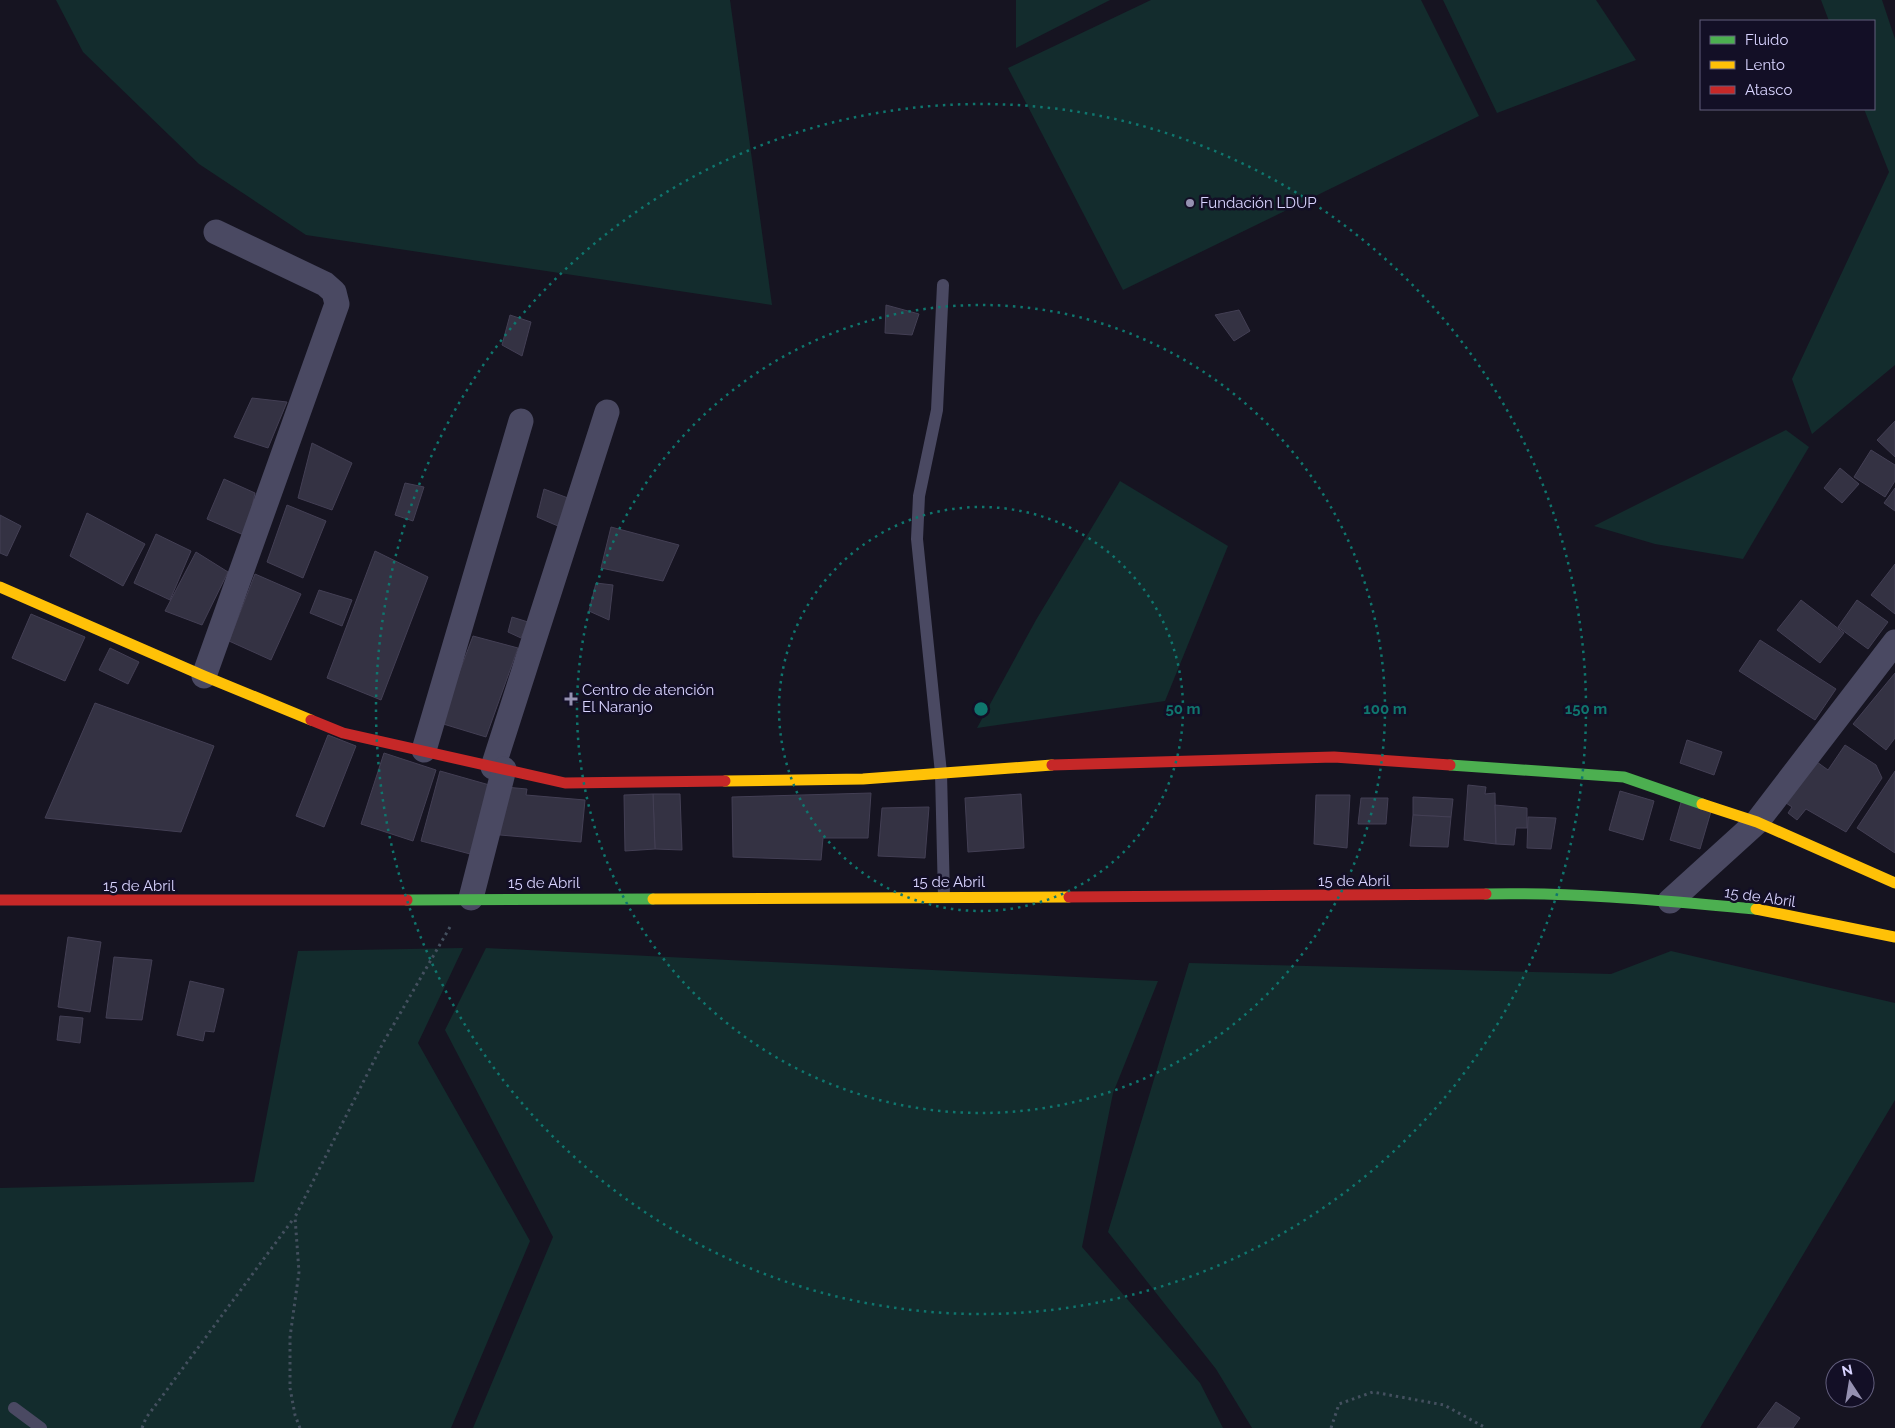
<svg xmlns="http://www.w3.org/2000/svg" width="1895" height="1428" font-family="Raleway,sans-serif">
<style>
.green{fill:#132c2d}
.building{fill:#343243;stroke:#433f54}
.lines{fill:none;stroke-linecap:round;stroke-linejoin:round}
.path{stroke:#44505f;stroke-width:3;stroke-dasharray:2.5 4;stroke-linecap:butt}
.lane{stroke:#4a4962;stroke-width:12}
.street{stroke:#4a4962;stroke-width:25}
.fast{stroke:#4caf50;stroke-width:11}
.slow{stroke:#ffc107;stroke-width:11}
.jam{stroke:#c62828;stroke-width:11}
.ring{fill:none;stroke:#0f766e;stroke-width:2.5;stroke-dasharray:2.5 5}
.poi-dot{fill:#9591b1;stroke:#130f26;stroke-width:2}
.labels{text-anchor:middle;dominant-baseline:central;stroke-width:5;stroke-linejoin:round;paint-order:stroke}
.poi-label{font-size:15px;fill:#d9d4ff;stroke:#130f26;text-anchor:start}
.street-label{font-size:15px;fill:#d9d4ff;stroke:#130f26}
.centre{fill:#0f766e;stroke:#130f26;stroke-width:2.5}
.ring-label{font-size:15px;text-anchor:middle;font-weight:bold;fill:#0f766e;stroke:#130f26;stroke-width:5;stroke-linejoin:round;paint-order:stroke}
</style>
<rect width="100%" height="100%" fill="#161421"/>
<!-- green -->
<g class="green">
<path d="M56 0H730L772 305 306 235 199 164 83 52Z"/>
<path d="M1016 0H1110L1016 48Z"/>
<path d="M1151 0H1421L1479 116 1123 290 1008 68Z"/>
<path d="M1443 0H1596L1636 60 1497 113Z"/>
<path d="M1821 0H1882L1895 39V365L1812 434 1792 379 1889 172 1864 109H1874V21H1829Z"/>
<path d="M1786 430 1809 447 1743 559 1655 544 1594 526Z"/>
<path d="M1120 481 1228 546 1165 701 977 728 1036 620Z"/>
<path d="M463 948 418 1043 530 1241 451 1428H0V1188L254 1182 298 951Z"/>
<path d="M486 948 1158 981 1113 1093 1082 1247 1200 1383 1223 1428H473L553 1237 445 1030Z"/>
<path d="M1671 951 1895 1003V1100L1700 1428H1252L1216 1369 1108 1232 1189 963 1611 974Z"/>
</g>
<!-- building -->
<g class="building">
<path d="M886 305 919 314 912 335 885 333Z"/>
<path d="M1239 310 1250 331 1234 341 1215 315Z"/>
<path d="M510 315 531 322 522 356 502 345Z"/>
<path d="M252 398 287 402 268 448 234 437Z"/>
<path d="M1895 421V457L1877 440Z"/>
<path d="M312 443 352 463 332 510 298 498Z"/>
<path d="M1871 450 1895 465V481L1885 497 1854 477Z"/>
<path d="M1840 468 1859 484 1842 503 1824 488Z"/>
<path d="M224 479 255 493 246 536 207 519Z"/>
<path d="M405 483 424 487 413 521 395 515Z"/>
<path d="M1895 488V511L1884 503Z"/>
<path d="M544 489 568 498 558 526 537 517Z"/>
<path d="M287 505 326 521 303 578 267 562Z"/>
<path d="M87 513 145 544 123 586 70 556Z"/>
<path d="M0 515 21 526 7 556 0 553Z"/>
<path d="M611 527 679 545 663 581 601 568Z"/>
<path d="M156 534 191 551 170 600 134 583Z"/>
<path d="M375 551 428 577 381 700 327 678Z"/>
<path d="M196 552 228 572 202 625 165 611Z"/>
<path d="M1895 564V614L1871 595Z"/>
<path d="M255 574 301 594 271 660 229 641Z"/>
<path d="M596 583 613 585 609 620 589 611Z"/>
<path d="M319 590 352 600 342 626 310 613Z"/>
<path d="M1801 600 1844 633 1820 663 1777 630Z"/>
<path d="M1857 600 1888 622 1868 649 1838 627Z"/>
<path d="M31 614 85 637 65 681 12 658Z"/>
<path d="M512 617 528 622 521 638 508 632Z"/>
<path d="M473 636 518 648 486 737 440 723Z"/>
<path d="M1760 640 1836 689 1815 720 1739 671Z"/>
<path d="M110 648 139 662 128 684 99 670Z"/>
<path d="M1895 673V738L1886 750 1853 724Z"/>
<path d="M95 703 214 746 181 832 45 818Z"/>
<path d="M328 735 356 746 324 827 296 816Z"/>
<path d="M1687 740 1722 752 1714 775 1680 763Z"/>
<path d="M1845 745 1876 765 1882 778 1846 832 1806 809 1797 820 1788 813 1792 807 1786 803 1817 762 1828 770Z"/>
<path d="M384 753 436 770 413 841 361 824Z"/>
<path d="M440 771 493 786 474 855 421 841Z"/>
<path d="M1895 771V853L1857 828Z"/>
<path d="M1468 785 1486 787 1485 794 1495 793 1496 844 1464 840Z"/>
<path d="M505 787 527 789 526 795 585 800 581 842 500 835Z"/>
<path d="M1620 791 1654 801 1643 840 1609 830Z"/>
<path d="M871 793 868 838H823L821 860 733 857 732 797Z"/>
<path d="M653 794H680L682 850 655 849Z"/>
<path d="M653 794 655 849 625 851 624 795Z"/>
<path d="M1021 794 1024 848 968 852 965 798Z"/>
<path d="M1316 795H1350L1347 848 1314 844Z"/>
<path d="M1413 797 1453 799 1451 817 1413 815Z"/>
<path d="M1361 798H1388L1386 824H1358Z"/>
<path d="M1682 799 1712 808 1700 849 1670 840Z"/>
<path d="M1495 805 1527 808V828H1516L1514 845 1496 844Z"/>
<path d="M929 807 925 858 878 856 882 808Z"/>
<path d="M1413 815 1451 817 1448 847 1410 846Z"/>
<path d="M1528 817 1556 818 1551 849 1527 848Z"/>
<path d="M68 937 101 942 90 1012 58 1007Z"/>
<path d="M114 957 152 960 142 1020 106 1018Z"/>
<path d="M190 981 224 989 214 1032 205 1031 203 1041 177 1035Z"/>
<path d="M60 1016 83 1018 80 1043 57 1040Z"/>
<path d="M1776 1402 1800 1418 1793 1428H1757Z"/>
</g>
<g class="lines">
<!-- path -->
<g class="path">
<path d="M142 1428 146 1418 294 1218"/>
<path d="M300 1428 295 1415 290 1388V1337L299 1272 295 1217 383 1043 450 927"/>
<path d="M1331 1428 1339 1404 1373 1392 1444 1405 1486 1428"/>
</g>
<!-- lane -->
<g class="lane">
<path d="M943 285 937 410 919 496 917 539 941 773 944 897"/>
<path d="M14 1408 41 1428"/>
</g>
<!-- street -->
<g class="street">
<path d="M204 676 337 304 334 292 325 284 216 232"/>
<path d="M424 750 521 421"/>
<path d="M493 767 607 412"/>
<path d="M471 898 504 769"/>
<path d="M1670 901 1757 822 1895 642"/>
</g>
<!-- fast -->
<g class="fast">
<path d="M1450 765 1624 777 1702 804"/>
<path d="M1486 894C1576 892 1666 901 1756 909"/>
<path d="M407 900 653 899"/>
</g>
<!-- slow -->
<g class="slow">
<path d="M0 587 204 676 311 720"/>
<path d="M725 781 863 779 1052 765"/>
<path d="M1702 804 1757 822 1895 883"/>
<path d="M653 899 1069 897"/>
<path d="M1756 909 1895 937"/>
</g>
<!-- jam -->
<g class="jam">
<path d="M311 720 343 733 565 783 725 781"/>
<path d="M1052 765 1334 757 1450 765"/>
<path d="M1069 897 1486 894"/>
<path d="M0 900H407"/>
</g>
</g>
<!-- distance rings -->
<g class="ring">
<circle cx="981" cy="709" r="202"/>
<circle cx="981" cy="709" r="404"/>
<circle cx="981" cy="709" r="605"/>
</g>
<!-- markers -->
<g class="poi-dot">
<circle cx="1190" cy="203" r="5"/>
<path d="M568.5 691.5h5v5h5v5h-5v5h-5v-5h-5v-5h5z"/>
</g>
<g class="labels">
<!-- poi labels -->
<g class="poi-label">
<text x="1200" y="203">Fundación LDUP</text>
<text x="582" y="690">Centro de atención<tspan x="582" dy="17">El Naranjo</tspan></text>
</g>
<!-- street labels -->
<g class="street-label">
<text x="1354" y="881">15 de Abril</text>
<text x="949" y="882">15 de Abril</text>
<text x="544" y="883">15 de Abril</text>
<text x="139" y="886">15 de Abril</text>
<text transform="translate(1760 897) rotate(8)">15 de Abril</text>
</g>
</g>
<circle cx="981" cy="709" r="8" class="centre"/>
<g class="ring-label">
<text x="1183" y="714">50 m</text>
<text x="1385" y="714">100 m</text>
<text x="1586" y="714">150 m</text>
</g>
<!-- legend -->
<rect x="1700" y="20" width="175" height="90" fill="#130f26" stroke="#625e7d"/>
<rect x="1710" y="36" width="25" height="8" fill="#4caf50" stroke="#625e7d"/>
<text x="1745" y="45" font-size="15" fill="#d9d4ff">Fluido</text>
<rect x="1710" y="61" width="25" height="8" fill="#ffc107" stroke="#625e7d"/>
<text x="1745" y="70" font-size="15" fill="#d9d4ff">Lento</text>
<rect x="1710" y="86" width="25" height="8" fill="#c62828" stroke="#625e7d"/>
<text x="1745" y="95" font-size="15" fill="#d9d4ff">Atasco</text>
<!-- north arrow -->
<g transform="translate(1850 1383) rotate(348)"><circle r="24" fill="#130f26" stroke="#625e7d"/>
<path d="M0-4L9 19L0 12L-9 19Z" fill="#9591b1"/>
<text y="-8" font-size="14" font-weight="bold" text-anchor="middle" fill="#d9d4ff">N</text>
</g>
</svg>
